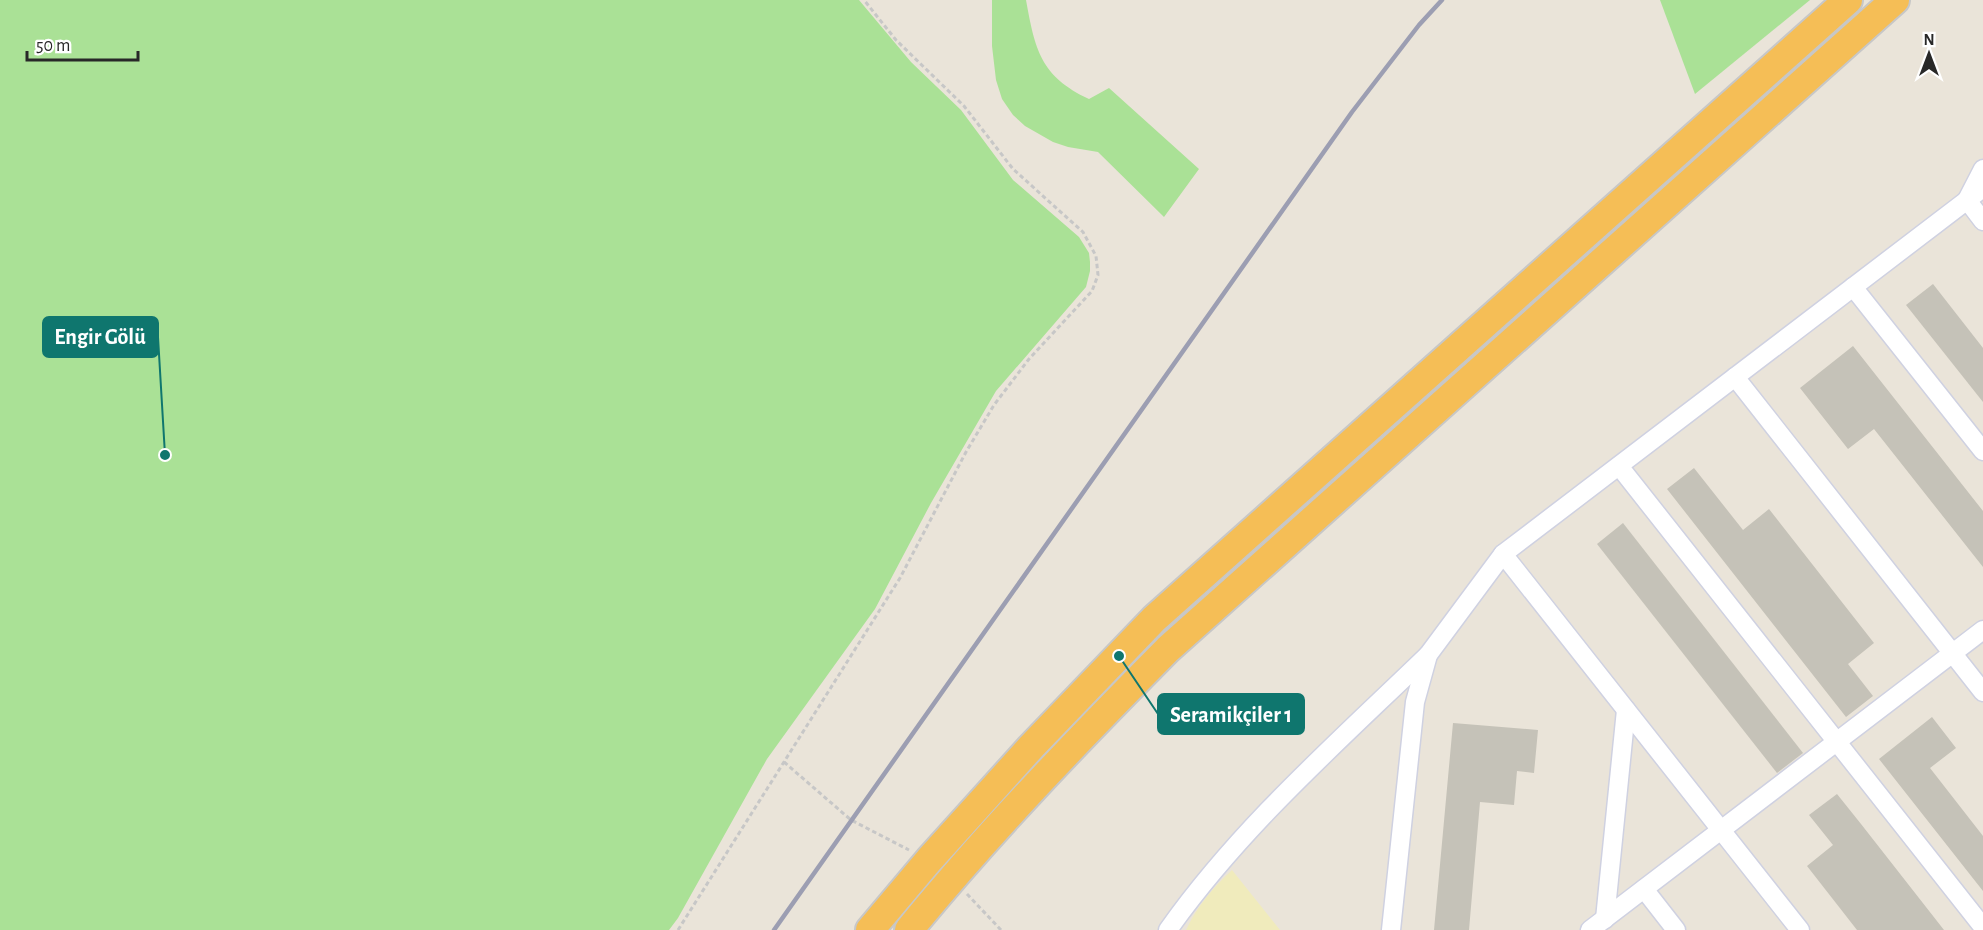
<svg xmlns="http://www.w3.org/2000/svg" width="1983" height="930" font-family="'Alegreya Sans',sans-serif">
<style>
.green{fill:#aae196}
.sand{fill:#f0ebbc}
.building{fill:#c5c2b8}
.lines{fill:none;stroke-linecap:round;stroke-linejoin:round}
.minor-casing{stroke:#cfd1e1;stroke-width:21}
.trunk-casing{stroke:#c7c7c7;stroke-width:32}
.path{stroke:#c7c7c7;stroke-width:3;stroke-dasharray:4.5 3;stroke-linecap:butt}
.minor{stroke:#fff;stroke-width:18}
.trunk{stroke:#f5be56;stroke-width:28}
.rail{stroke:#9c9eb2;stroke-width:4.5}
.leader{fill:none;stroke:#0f766e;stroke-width:2}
.callout-dot{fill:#0f766e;stroke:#fff;stroke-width:2}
.callout{fill:#0f766e;stroke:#0f766e;stroke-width:2}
.callout-label{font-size:22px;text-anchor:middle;font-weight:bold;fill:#fff}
</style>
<rect width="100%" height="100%" fill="#eae4d9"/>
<!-- green -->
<g class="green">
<path d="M0 0H859L911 62 961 110 1013 180 1079 237 1089 253 1090 262V271L1086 287 996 391 931 503 875 609 767 759 678 918 669 930H0Z"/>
<path d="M992 0H1026C1035 49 1040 76 1089 99L1109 88 1199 169 1164 217 1098 152 1068 147 1053 142 1025 126 1013 115 1002 99 996 80 992 46Z"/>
<path d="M1660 0H1810L1695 94Z"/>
</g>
<!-- sand -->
<path class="sand" d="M1232 870 1280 930H1186C1197 906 1213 888 1232 870Z"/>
<!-- building -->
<g class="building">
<path d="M1933 284 1983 348V402L1906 305Z"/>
<path d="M1853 346 1983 511V567L1874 429 1848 449 1800 388Z"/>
<path d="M1694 468 1743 530 1769 509 1874 643 1848 664 1873 696 1846 717 1667 489Z"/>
<path d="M1623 523 1803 753 1777 773 1597 544Z"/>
<path d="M1932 717 1956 748 1930 768 1983 836V891L1879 759Z"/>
<path d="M1453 723 1538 730 1534 773 1517 771 1514 805 1480 802 1469 930H1434Z"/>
<path d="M1837 794 1861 824 1944 930H1857L1807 866 1833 845 1809 815Z"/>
</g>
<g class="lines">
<defs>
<g id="minor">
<path d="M1983 169 1967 200 1983 221"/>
<path d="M1853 287 1983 451"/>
<path d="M1735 377 1983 692"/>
<path d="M1619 466 1983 927"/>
<path d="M1503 554 1800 930"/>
<path d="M1644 889 1676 930"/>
<path d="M1605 919 1626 710"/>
<path d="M1168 930C1241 827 1337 743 1428 655"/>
<path d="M1391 930 1415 702 1428 655 1503 554 1983 188"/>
<path d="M1590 930 1983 630"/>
</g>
<g id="trunk">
<path d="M870 930 929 860 1031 747 1154 619 1848 0"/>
<path d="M909 930C990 831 1078 740 1168 649L1895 0"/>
</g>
</defs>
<!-- minor casing -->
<use href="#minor" class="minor-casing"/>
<!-- trunk casing -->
<use href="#trunk" class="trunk-casing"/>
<!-- path -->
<g class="path">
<path d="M784 762 851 820 909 850"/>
<path d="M967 894 1001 930"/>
<path d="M678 930 900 578 966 452 994 405 1029 359 1092 291 1098 275 1096 256 1083 232 1013 169 964 106 896 40 864 0"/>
</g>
<!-- minor -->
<use href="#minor" class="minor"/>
<!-- trunk -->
<use href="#trunk" class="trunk"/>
<!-- rail -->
<path class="rail" d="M774 930 1352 112 1419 25 1442 0"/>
</g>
<!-- callouts -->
<path class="leader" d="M165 455L158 337M1119 656L1158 714"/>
<g class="callout-dot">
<circle cx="165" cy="455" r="6"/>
<circle cx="1119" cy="656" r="6"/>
</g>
<g class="callout">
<rect x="43" y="317" width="115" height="40" rx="6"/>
<rect x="1158" y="694" width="146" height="40" rx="6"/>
</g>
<g class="callout-label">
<text x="100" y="344">Engir Gölü</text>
<text x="1231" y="722">Seramikçiler 1</text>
</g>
<!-- north arrow -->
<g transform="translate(1929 54)" stroke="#ffffff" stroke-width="4.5" paint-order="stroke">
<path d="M0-4.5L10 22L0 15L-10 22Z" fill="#282828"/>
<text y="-9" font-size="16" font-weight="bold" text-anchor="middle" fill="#282828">N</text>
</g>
<!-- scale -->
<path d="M27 51v9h111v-9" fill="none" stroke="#282828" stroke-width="3"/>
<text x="36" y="51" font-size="18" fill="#282828" stroke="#ffffff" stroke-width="4.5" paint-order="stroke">50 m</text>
</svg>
